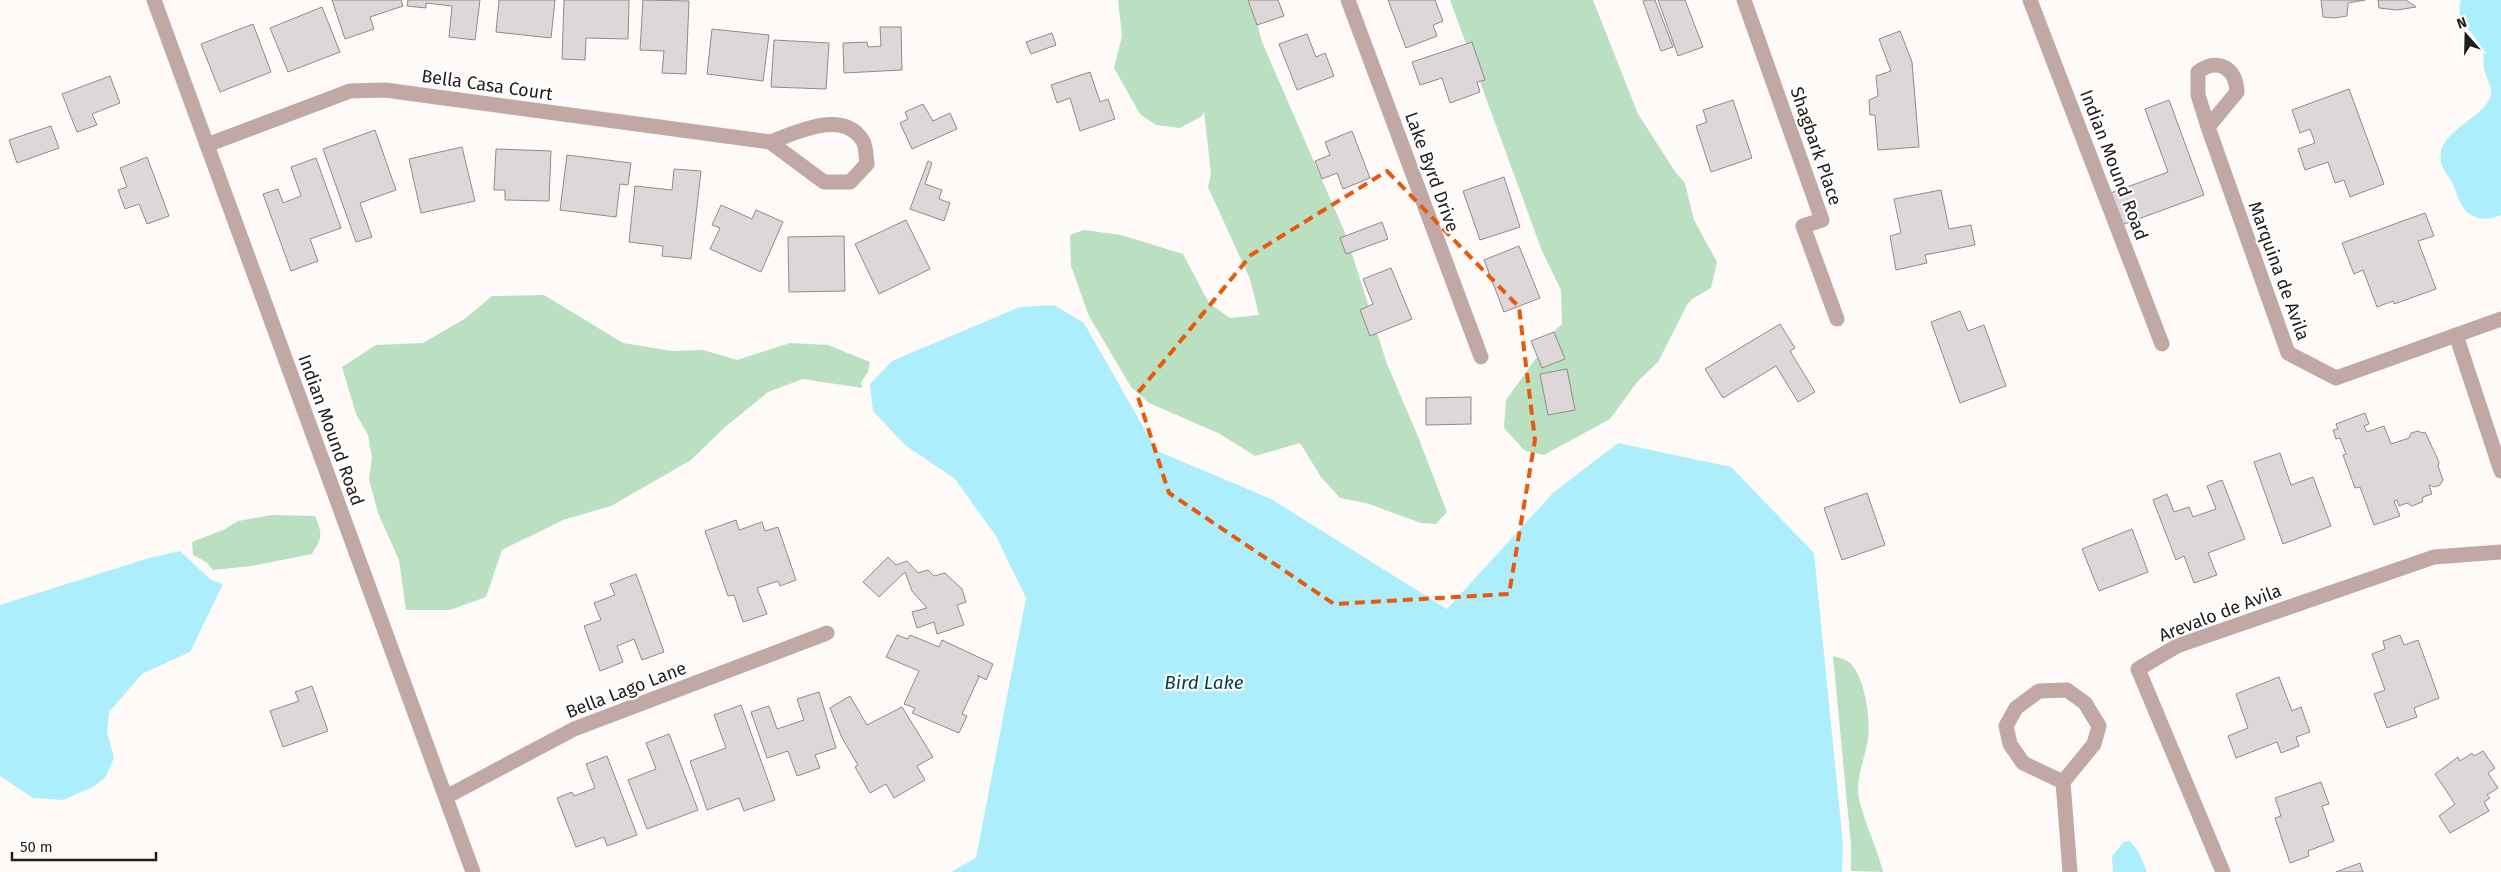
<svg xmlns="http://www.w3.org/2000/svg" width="2501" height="872" font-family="'Fira Sans',sans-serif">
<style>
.green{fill:#bae0c1}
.water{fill:#adeefd}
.building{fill:#ddd7d9;stroke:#8f8b8c}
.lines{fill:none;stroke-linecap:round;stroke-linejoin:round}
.street{stroke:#c1a8a5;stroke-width:15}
.marked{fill:none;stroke:#e8590c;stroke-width:4;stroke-dasharray:10 6;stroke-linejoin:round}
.labels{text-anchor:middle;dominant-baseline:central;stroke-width:4.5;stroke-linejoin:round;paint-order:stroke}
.street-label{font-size:18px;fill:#201e1d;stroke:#fff}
.water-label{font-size:19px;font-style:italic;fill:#023f4a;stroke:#fff}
</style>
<rect width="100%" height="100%" fill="#fefaf7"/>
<!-- green -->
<g class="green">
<path d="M1118 0H1251L1262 42 1346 235 1387 364 1417 434 1447 512 1436 524 1421 523 1366 503 1340 498 1321 477 1300 443 1255 456 1220 434 1149 403 1131 387 1089 316 1071 266 1070 235 1084 230 1121 235 1183 254 1209 303 1230 318 1259 315 1250 279 1208 187 1211 174 1204 111 1202 116 1180 128 1156 125 1140 114 1114 68 1122 36Z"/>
<path d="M1450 0H1593L1638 114 1676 173 1685 183 1694 220 1717 262 1711 288 1692 299 1687 305 1658 362 1638 381 1610 419 1544 455 1525 451 1504 428 1506 400 1536 358 1552 348 1553 332 1562 324 1561 290 1542 251Z"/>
<path d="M544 295 623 343 672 351 703 350 737 360 790 343 828 345 870 362 868 372 861 382 862 388 803 379 768 392 724 428 691 460 611 506 563 520 502 550 486 597 450 610H406L399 560 378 513 369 479 372 458 368 435 356 414 342 367 376 345 423 343 466 318 492 296Z"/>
<path d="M272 515 315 516C323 535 322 537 312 554L251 566 213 570 206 562 193 555 192 542 223 530 238 521Z"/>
<path d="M1833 656C1838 658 1847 659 1850 663 1865 677 1871 720 1868 739 1865 759 1855 779 1859 799 1864 822 1877 847 1883 872L1851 871V845Z"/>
</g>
<!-- water -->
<g class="water">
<path d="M2461 0H2501V215C2488 220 2477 221 2466 211 2458 203 2457 191 2451 181 2449 177 2445 172 2443 168 2427 130 2494 118 2491 90 2490 82 2485 76 2484 68 2483 61 2485 52 2481 46 2472 30 2454 21 2461 0Z"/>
<path d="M1054 305 1084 323 1157 451 1271 499 1447 609 1553 493 1618 443 1731 467 1814 553 1843 844 1842 872H951L976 858 1026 598 996 536 955 479 905 445 873 411 870 384 892 361 1020 307Z"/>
<path d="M180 551 211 580 223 584 190 652 142 674 109 712 107 732 114 758 105 778 93 787 63 800 33 798 0 776V605L149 558Z"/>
<path d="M2130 841 2138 851 2147 872H2113L2112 856 2124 842Z"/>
</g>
<!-- building -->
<g class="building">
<path d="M332 0H401L403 6 370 17 374 29 345 39Z"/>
<path d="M408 0H480L475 40 449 37 452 6 426 3V8L407 6Z"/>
<path d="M499 0H555L551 38 496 32Z"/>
<path d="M564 0H629L628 39 586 38 585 60 562 59Z"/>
<path d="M643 0 689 1 686 74 662 73 664 51 640 50Z"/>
<path d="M1248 0H1278L1284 16 1257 25Z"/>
<path d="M1388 0H1435L1443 21 1433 25 1437 36 1406 48Z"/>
<path d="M1646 0H1655L1673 47 1661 51 1643 1Z"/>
<path d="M1658 0H1685L1703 47 1678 56Z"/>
<path d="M2321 0H2365L2348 3 2347 16 2335 18 2323 17Z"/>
<path d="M2378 0H2406L2416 7 2397 10 2379 8Z"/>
<path d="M322 7 340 52 288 72 270 28Z"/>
<path d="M253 24 271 72 220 92 201 44Z"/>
<path d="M880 27H901L902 70 844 73 843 43 867 42 868 47 881 46Z"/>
<path d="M712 29 769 35 763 81 707 74Z"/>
<path d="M1900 31 1912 62 1919 147 1878 150 1875 115H1870L1869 100 1878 96 1876 76 1891 71 1879 39Z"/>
<path d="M1052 33 1056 45 1031 54 1026 42Z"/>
<path d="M1307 34 1316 57 1325 53 1334 76 1297 90 1279 44Z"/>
<path d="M774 40 829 43 826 89 771 87Z"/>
<path d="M1472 42 1485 80 1477 82 1480 92 1450 103 1442 78 1420 85 1412 62Z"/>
<path d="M1090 72 1100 102 1108 99 1115 119 1080 131 1070 98 1057 103 1051 85Z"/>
<path d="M110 76 120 103 92 114 97 125 77 132 62 94Z"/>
<path d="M2349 89 2384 184 2350 197 2344 180 2335 183 2328 162 2305 170 2298 149 2315 143 2310 129 2300 133 2292 110Z"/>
<path d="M1733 100 1752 158 1711 172 1696 126 1707 122 1703 110Z"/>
<path d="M2169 100 2204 195 2119 226 2108 194 2168 172 2145 109Z"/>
<path d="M923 104 933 121 950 113 957 129 912 149 900 123 908 119 905 112Z"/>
<path d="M51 126 59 148 17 163 9 140Z"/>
<path d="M375 130 396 190 360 203 372 237 356 242 323 149Z"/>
<path d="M1352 131 1370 178 1343 189 1337 173 1322 179 1315 161 1330 155 1325 142Z"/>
<path d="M462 147 475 201 421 213 409 159Z"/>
<path d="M496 149 551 151 549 201 505 200V190H494Z"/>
<path d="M567 155 631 163 628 185 620 184 616 217 560 210Z"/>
<path d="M147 157 169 216 147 224 139 204 125 209 118 190 127 187 120 168Z"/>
<path d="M316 158 341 228 310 239 318 261 291 271 263 194 278 189 283 203 301 196 291 167Z"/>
<path d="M928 161 932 163 925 184 942 190 939 199 950 203 944 221 910 209Z"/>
<path d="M674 169 701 171 691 259 662 256 663 246 629 242 635 186 672 190Z"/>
<path d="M1504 177 1520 227 1480 240 1463 191Z"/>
<path d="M1941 190 1949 229 1971 225 1975 245 1925 255 1927 263 1896 270 1890 236 1901 233 1894 199Z"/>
<path d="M721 205 752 219 756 210 783 222 761 272 710 249 720 228 712 225Z"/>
<path d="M2425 213 2434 236 2418 241 2436 289 2394 304 2393 301 2377 307 2363 270 2354 274 2342 243Z"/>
<path d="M906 220 930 269 879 294 855 244Z"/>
<path d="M1382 222 1388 239 1346 254 1340 238Z"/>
<path d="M844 236 845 291 789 292 788 237Z"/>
<path d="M1519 246 1540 298 1504 312 1484 260Z"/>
<path d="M1391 268 1412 319 1370 336 1360 310 1373 304 1363 279Z"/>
<path d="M1960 311 1968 331 1984 325 2006 386 1960 403 1931 322Z"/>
<path d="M1780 324 1795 348 1790 351 1815 392 1798 402 1776 366 1723 398 1705 369Z"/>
<path d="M1554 332 1565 359 1542 368 1531 341Z"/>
<path d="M1567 369 1575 410 1548 415 1540 374Z"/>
<path d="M1471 397V424L1426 425V398Z"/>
<path d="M2365 413 2369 424 2364 426 2367 432 2384 426 2391 444 2409 438 2411 433 2418 431 2422 433 2425 432 2439 462 2438 466 2443 480 2440 485 2434 487 2429 485 2432 494 2423 497 2422 502 2412 506 2407 503 2399 506 2397 500 2394 501 2400 516 2374 525 2360 487 2355 488 2343 455 2346 454 2340 438 2336 439 2333 430 2338 429 2336 424Z"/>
<path d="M2280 453 2291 485 2313 477 2331 526 2283 544 2254 462Z"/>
<path d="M2222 480 2245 539 2208 553 2217 575 2194 583 2184 556 2176 560 2153 500 2167 494 2174 512 2189 507 2193 517 2216 509 2207 486Z"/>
<path d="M1867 493 1885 545 1842 560 1824 508Z"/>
<path d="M736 520 739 530 762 522 765 531 778 527 796 580 780 586 778 581 757 588 767 614 743 622 734 595 728 596 705 531Z"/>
<path d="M2132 529 2148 572 2099 591 2082 549Z"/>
<path d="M888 557 896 565 907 561 918 573 928 570 934 576 945 573 962 589 966 602 957 605 964 625 937 634 934 622 917 628 912 612 927 608 912 591 905 572 879 597 863 582Z"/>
<path d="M636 574 664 652 642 660 634 639 617 646 623 662 600 671 584 626 601 620 594 603 615 595 610 584Z"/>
<path d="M897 635 908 639 910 635 939 647 942 640 993 664 986 680 977 675 979 677 962 714 967 716 959 733 912 713 915 708 904 704 919 671 886 657Z"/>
<path d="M2400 635 2404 645 2418 640 2439 698 2414 708 2417 717 2387 728 2374 694 2385 690 2372 654 2385 649 2383 641Z"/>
<path d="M2279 677 2292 711 2301 707 2310 732 2296 737 2299 746 2281 753 2277 742 2236 758 2228 736 2248 728 2236 694Z"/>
<path d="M312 686 328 731 283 747 270 711 299 701 295 692Z"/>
<path d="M819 692 836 748 815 755 820 768 797 776 788 751 767 758 751 712 769 706 777 729 804 720 797 699Z"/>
<path d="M850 696 867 725 902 707 933 757 917 766 925 780 894 798 886 784 870 793 855 767 858 765 842 738 830 708Z"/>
<path d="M741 705 775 800 744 811 739 798 707 810 690 761 726 748 714 715Z"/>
<path d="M669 734 698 810 647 829 628 780 656 769 646 743Z"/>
<path d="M2483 751 2495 768 2488 773 2498 788 2487 795 2490 798 2484 802 2489 811 2450 833 2439 816 2455 804 2435 774 2458 757 2460 761 2472 753 2474 756Z"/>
<path d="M607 756 637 835 607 846 604 837 576 847 557 798 572 792 574 796 595 788 586 764Z"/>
<path d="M2321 782 2329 804 2322 806 2334 841 2308 851 2309 856 2290 863 2275 818 2281 816 2275 798Z"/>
<path d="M2360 863 2363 872H2336Z"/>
</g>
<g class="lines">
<!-- street -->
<g class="street">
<path d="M154 0 473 872"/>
<path d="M1348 0 1481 357"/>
<path d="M1744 0 1822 220 1803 226 1837 319"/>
<path d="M2030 0 2162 344"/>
<path d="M2208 127 2237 92C2236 68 2218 57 2198 72V95L2208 127 2288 353 2336 378 2501 319"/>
<path d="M207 145 350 91 385 90 770 142 824 182H850L867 164C866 157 866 146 863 141 843 108 796 133 770 142"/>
<path d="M2456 335 2501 471"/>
<path d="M2063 782 2023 763 2010 744 2006 726 2016 708 2039 691 2067 690 2085 703 2099 726 2094 744 2063 782 2070 872"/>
<path d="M446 797 574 729 827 633"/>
<path d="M2223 872 2138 669 2177 646 2434 557 2501 552"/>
</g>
</g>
<!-- marked area -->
<path class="marked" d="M1387 171 1519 307 1535 440 1509 594 1334 604 1169 493 1137 394 1251 255Z"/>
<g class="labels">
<!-- street labels -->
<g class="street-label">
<text transform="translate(487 85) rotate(8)">Bella Casa Court</text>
<text transform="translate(1816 146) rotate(71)">Shagbark Place</text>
<text transform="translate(2114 165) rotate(69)">Indian Mound Road</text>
<text transform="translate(1432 172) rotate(70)">Lake Byrd Drive</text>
<text transform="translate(2279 271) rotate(70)">Marquina de Avila</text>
<text transform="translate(331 430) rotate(70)">Indian Mound Road</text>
<text transform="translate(2220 613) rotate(-21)">Arevalo de Avila</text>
<text transform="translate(626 690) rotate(-21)">Bella Lago Lane</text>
</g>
<!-- water labels -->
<g class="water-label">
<text x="1204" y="682">Bird Lake</text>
</g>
</g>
<!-- north arrow -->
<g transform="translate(2466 35) rotate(340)" stroke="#ffffff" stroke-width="4" paint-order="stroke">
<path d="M0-4L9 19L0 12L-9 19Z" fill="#201e1d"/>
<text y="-8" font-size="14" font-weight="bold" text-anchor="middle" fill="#201e1d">N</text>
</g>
<!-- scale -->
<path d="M12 852v8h144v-8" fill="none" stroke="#201e1d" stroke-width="2.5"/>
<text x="20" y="852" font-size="15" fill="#201e1d" stroke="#ffffff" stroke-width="4" paint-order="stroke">50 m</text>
</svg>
